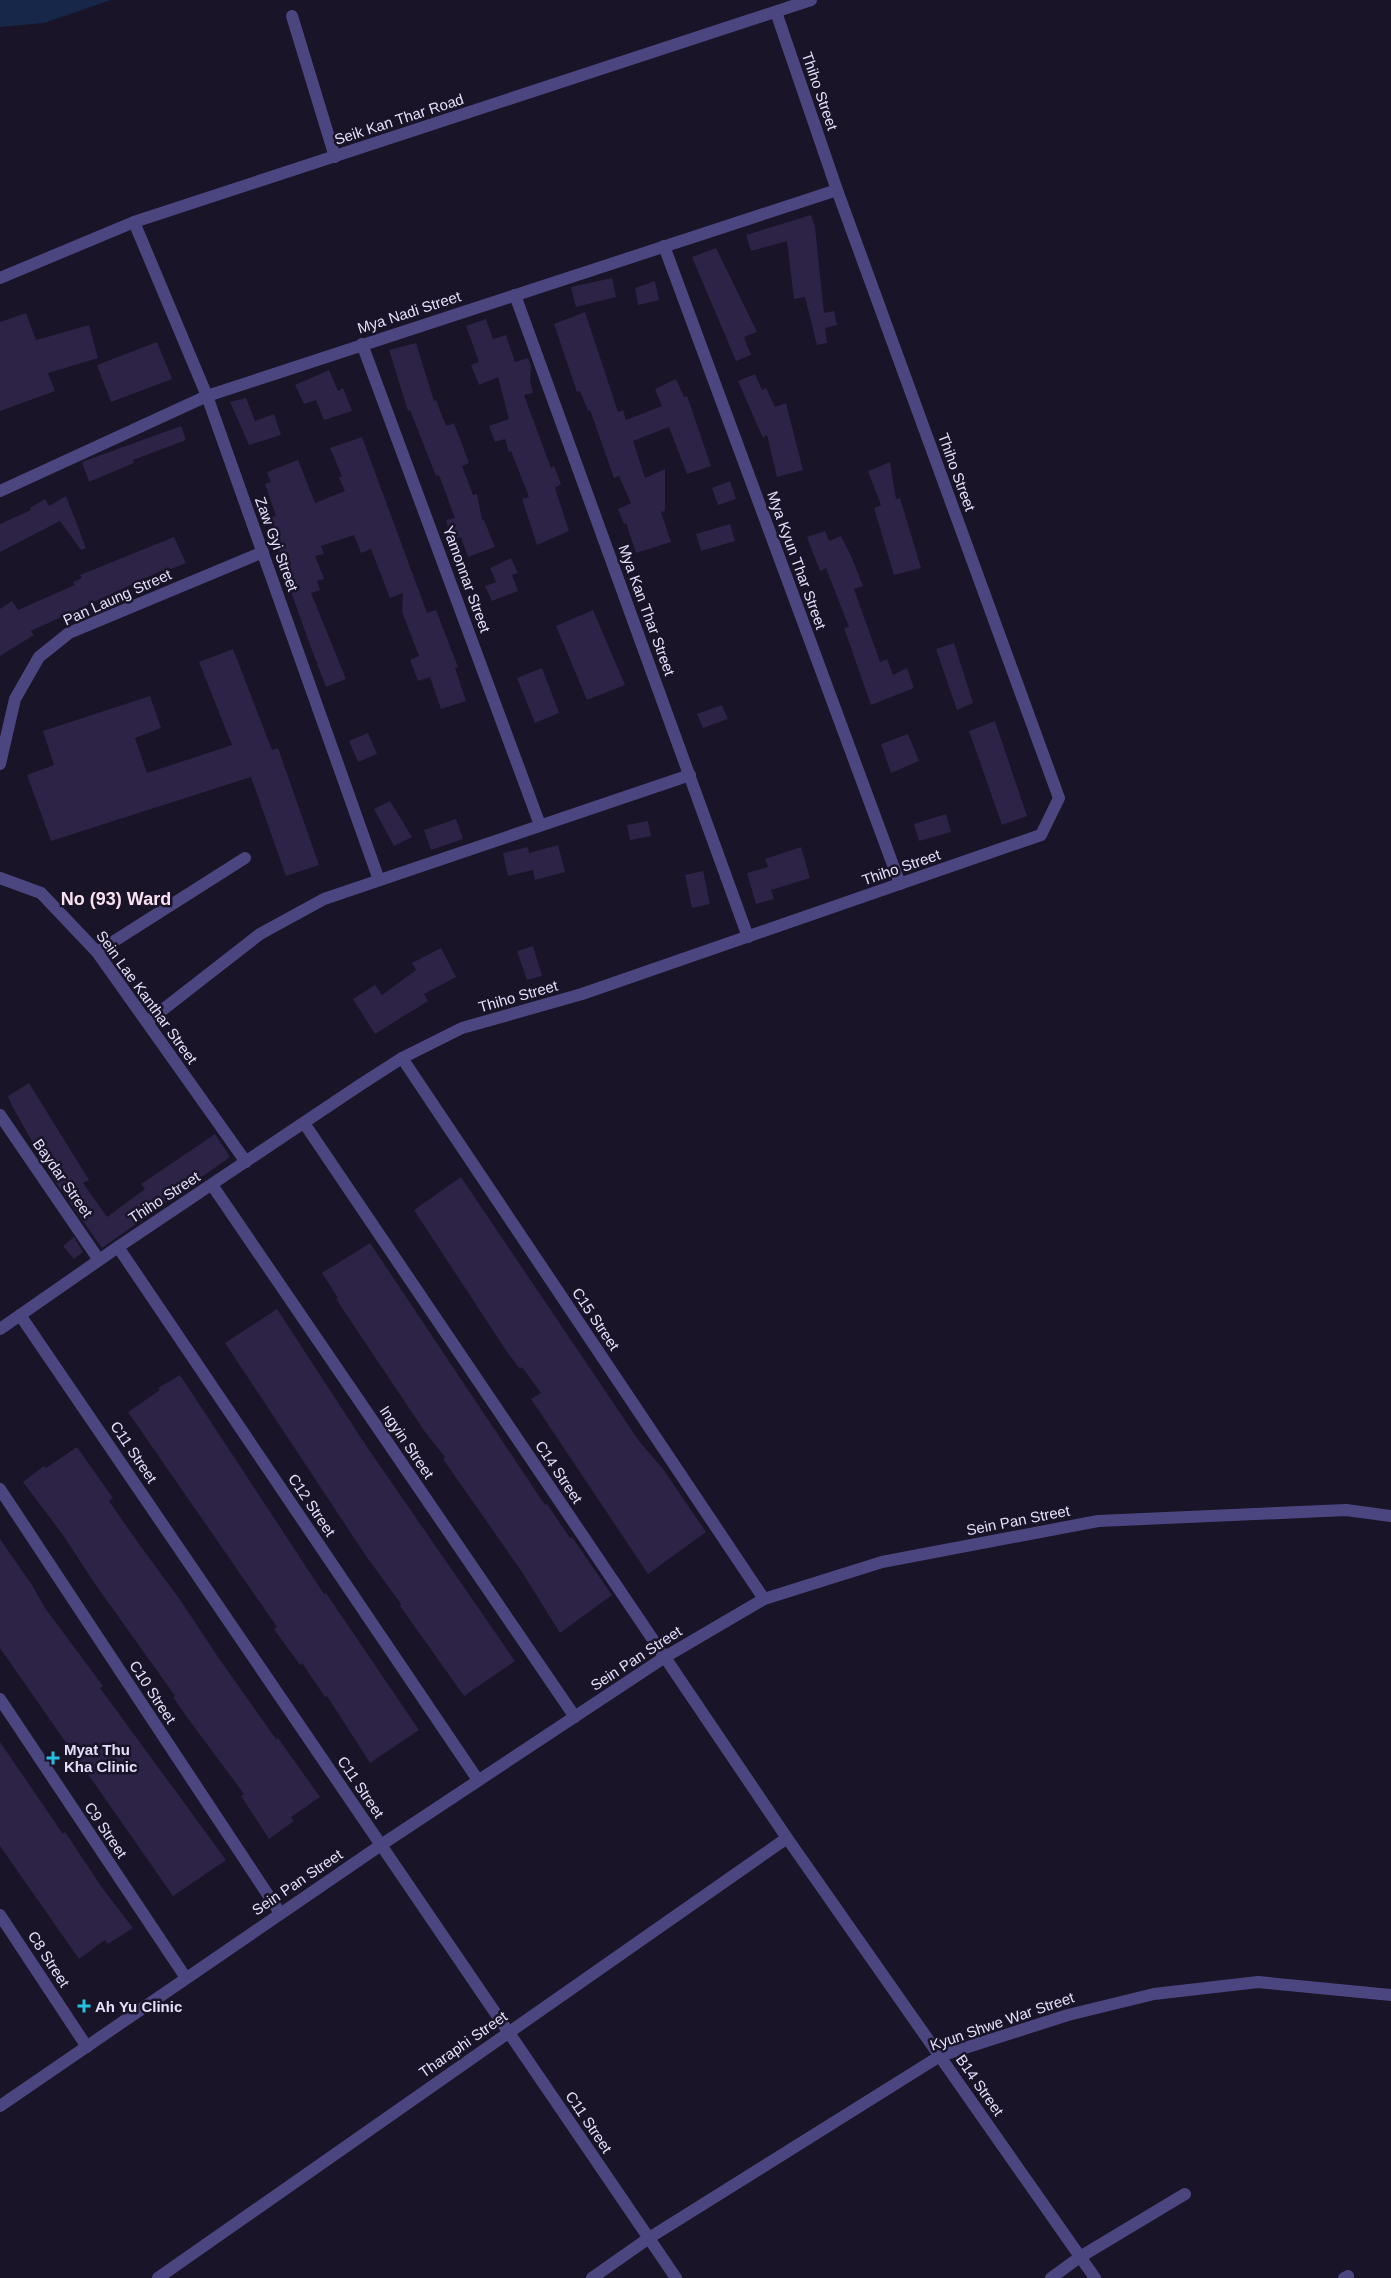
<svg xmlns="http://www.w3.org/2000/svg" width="1391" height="2278" font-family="Arial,sans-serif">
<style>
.water{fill:#172749}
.building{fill:#2c2346}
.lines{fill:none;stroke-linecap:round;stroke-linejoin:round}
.minor{stroke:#4c4680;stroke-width:12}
.poi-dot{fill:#26c1e0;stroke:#191427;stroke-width:2}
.labels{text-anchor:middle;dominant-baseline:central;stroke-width:5;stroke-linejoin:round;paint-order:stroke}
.street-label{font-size:15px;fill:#e4dffa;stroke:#191427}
.poi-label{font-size:15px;font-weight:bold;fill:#e4dffa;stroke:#191427;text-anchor:start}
.quarter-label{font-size:18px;font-weight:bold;fill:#fbe1f0;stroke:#191427}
</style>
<rect width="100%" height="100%" fill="#191427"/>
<!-- water -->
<path class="water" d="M0 0H111L44 23 0 27Z"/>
<!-- building -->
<g class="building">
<path d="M811 215 815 227 824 313 834 311 837 325 825 328 827 343 817 345 805 297 794 299 787 241 751 251 746 235Z"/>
<path d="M716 248 757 332 744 337 751 355 736 361 692 257Z"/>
<path d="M612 278 616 297 576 307 571 287Z"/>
<path d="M655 281 659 300 638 305 635 288Z"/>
<path d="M585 312 618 412 623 410 626 420 662 406 655 389 676 379 684 397 687 396 711 466 687 474 669 427 633 441 645 478 665 469V511L661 512 671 542 636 553 626 523 624 524 618 509 631 503 619 476 614 478 590 410 588 411 580 391 577 392 554 324Z"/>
<path d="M26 313 36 340 89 325 98 358 48 373 55 391 0 411V322Z"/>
<path d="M486 319 493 339 506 335 515 362 528 358 531 366 530 381 533 393 524 395 551 468 554 466 561 484 555 488 569 531 537 545 522 499 529 497 511 451 509 452 505 439 495 442 489 426 509 419 498 377 479 385 471 365 479 362 466 326Z"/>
<path d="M157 342 172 379 111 402 97 365Z"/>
<path d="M416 343 434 401 436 400 446 426 454 423 469 463 462 466 473 495 477 494 482 520H484L495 547 468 557 461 537 451 540 446 520 455 518 439 475 436 476 410 410 408 411 389 350Z"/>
<path d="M329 370 338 391 343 388 352 411 324 420 316 400 304 404 295 385Z"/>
<path d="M755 374 762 390 766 388 775 407 786 403 803 470 777 477 767 435 763 438 738 381Z"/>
<path d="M246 398 255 421 274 414 281 435 249 445 230 402Z"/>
<path d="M181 426 186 440 133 460 134 463 89 482 82 462Z"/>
<path d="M362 437 427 613 436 610 458 667 455 668 466 701 441 709 430 677 418 681 410 660 419 656 402 612 403 593 390 598 371 549 361 553 354 535 321 546 324 554 315 556 324 579 317 581 320 590 311 593 346 679 326 687 310 645 284 572 271 517 276 516 265 484 271 482 267 472 298 460 315 503 345 491 339 478 342 476 330 448Z"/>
<path d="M890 462 896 499 900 498 921 568 894 575 874 508 881 505 868 471Z"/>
<path d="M730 481 736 499 718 505 712 488Z"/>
<path d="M66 496 86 548 81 550 60 521 0 552V524L31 510 30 508 45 499 49 506Z"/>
<path d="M730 524 735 541 701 551 696 534Z"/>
<path d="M825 531 829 541 841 536 852 558 863 586 854 589 880 662 887 659 893 675 907 668 914 688 871 705 844 628 849 627 826 568 820 571 807 537Z"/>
<path d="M174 537 186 563 164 572 163 570 31 631 34 635 0 656V609L12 601 18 610 75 585 73 582 82 578 80 575Z"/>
<path d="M511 558 518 573 512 575 518 591 492 601 485 586 496 582 490 568Z"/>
<path d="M593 610 625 685 587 700 556 626Z"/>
<path d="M954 643 973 703 957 710 936 649Z"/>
<path d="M233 649 272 750 278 748 319 865 286 876 251 777 51 841 27 775 54 765 43 731 150 696 161 728 135 738 147 773 232 745 199 662Z"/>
<path d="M542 668 559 713 535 723 517 678Z"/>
<path d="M722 705 728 719 703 728 697 714Z"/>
<path d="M995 721 1027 816 1002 825 969 731Z"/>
<path d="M368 733 377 754 358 762 349 741Z"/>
<path d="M908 734 919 761 891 773 881 744Z"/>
<path d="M390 801 412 837 394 846 374 809Z"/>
<path d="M946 814 951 832 919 841 914 824Z"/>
<path d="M456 819 463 839 431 850 424 830Z"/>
<path d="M648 821 651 836 630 840 627 825Z"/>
<path d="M558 845 565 872 535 880 533 870 508 876 503 853 528 847 529 853Z"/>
<path d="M801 847 810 878 771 890 774 899 756 904 747 873 768 867 765 859Z"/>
<path d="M703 871 710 904 692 908 685 875Z"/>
<path d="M533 946 542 976 527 980 517 951Z"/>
<path d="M441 948 456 977 424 994 428 1001 375 1034 353 999 375 985 382 995 416 970 412 963Z"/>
<path d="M29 1083 89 1180 83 1183 107 1217 145 1189 141 1184 215 1134 230 1157 102 1248 52 1177 11 1104 8 1096Z"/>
<path d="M461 1177 639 1441 663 1469 706 1532 648 1574 531 1399 541 1393 522 1367 520 1369 507 1352 414 1210Z"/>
<path d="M74 1237 83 1252 74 1259 63 1246Z"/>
<path d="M370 1243 545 1505 547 1504 570 1538 572 1537 612 1595 560 1633 522 1572 443 1459 445 1457 425 1432 336 1299 338 1298 322 1273Z"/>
<path d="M277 1309 367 1447 515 1661 464 1696 400 1606 401 1604 366 1556 225 1343Z"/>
<path d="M180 1375 324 1594 326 1593 419 1730 370 1763 327 1696 325 1697 302 1663 300 1665 274 1629 277 1627 128 1412 160 1390 158 1388Z"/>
<path d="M77 1447 113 1498 109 1501 139 1544 181 1601 218 1657 276 1739 278 1738 320 1797 291 1817 294 1821 269 1839 241 1796 244 1794 189 1720 173 1697 175 1696 95 1584 63 1535 23 1482 44 1466 46 1468Z"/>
<path d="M0 1539 32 1585 45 1608 103 1686 100 1688 226 1860 173 1896 0 1648Z"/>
<path d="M0 1742 63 1834 65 1832 103 1889 133 1928 108 1944 105 1940 79 1959 0 1846Z"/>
</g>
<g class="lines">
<!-- minor -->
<g class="minor">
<path d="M292 16 335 157"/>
<path d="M134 222 207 396 379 880"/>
<path d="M664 246 900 884"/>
<path d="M0 278 134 222 811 0"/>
<path d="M515 295 748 937"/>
<path d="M362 344 540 825"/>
<path d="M0 491 207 396 837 190"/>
<path d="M0 764 15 699 39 657 69 633 263 552"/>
<path d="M0 878 41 893 97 952 246 1162"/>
<path d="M97 952 245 858"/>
<path d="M147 1022 260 934 324 899 690 775"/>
<path d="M402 1058 764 1599"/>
<path d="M0 1115 99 1260"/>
<path d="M304 1123 787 1838 1095 2278"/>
<path d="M212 1185 575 1717"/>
<path d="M118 1247 478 1780"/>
<path d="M20 1315 676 2278"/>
<path d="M0 1329 118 1247 360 1085 402 1058 462 1028 582 994 1041 835 1059 798 837 190 776 12"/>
<path d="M0 1489 280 1913"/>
<path d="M0 1699 186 1978"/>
<path d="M0 1915 87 2047"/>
<path d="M0 2106 381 1845 665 1657 764 1599 882 1562 1098 1521 1346 1510 1391 1516"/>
<path d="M158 2278 787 1838"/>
<path d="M592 2278 649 2238 940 2056 1068 2015 1154 1994 1258 1982 1391 1995"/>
<path d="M1051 2278 1080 2257 1185 2194"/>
<path d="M1344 2278 1348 2276"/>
</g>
</g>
<!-- markers -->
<g class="poi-dot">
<path d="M50.5 1750.5h5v5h5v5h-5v5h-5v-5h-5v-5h5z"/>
<path d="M81.5 1998.5h5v5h5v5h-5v5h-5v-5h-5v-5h5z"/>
</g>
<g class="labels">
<!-- street labels -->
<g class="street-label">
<text transform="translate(820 91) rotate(71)">Thiho Street</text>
<text transform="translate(399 119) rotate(-18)">Seik Kan Thar Road</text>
<text transform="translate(409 312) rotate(-18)">Mya Nadi Street</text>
<text transform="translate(957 472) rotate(70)">Thiho Street</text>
<text transform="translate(277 544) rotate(70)">Zaw Gyi Street</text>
<text transform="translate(797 560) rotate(70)">Mya Kyun Thar Street</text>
<text transform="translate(467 579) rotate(70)">Yamonnar Street</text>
<text transform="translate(117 597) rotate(-24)">Pan Laung Street</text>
<text transform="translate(647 610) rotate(70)">Mya Kan Thar Street</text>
<text transform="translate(901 867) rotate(-19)">Thiho Street</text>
<text transform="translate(518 996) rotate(-16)">Thiho Street</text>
<text transform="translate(147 997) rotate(54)">Sein Lae Kanthar Street</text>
<text transform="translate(63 1178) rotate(55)">Baydar Street</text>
<text transform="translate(164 1197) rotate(-33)">Thiho Street</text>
<text transform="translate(596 1319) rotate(56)">C15 Street</text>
<text transform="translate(407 1442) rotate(56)">Ingyin Street</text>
<text transform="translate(134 1452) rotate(56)">C11 Street</text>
<text transform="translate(559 1472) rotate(56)">C14 Street</text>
<text transform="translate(312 1505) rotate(56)">C12 Street</text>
<text transform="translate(1018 1520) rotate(-11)">Sein Pan Street</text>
<text transform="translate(636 1658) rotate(-33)">Sein Pan Street</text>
<text transform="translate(153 1692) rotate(57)">C10 Street</text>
<text transform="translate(361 1787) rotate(56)">C11 Street</text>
<text transform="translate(106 1830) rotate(56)">C9 Street</text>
<text transform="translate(297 1882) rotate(-34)">Sein Pan Street</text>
<text transform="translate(49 1959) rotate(57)">C8 Street</text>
<text transform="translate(1002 2021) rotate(-19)">Kyun Shwe War Street</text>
<text transform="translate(463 2044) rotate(-35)">Tharaphi Street</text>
<text transform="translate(980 2085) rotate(55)">B14 Street</text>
<text transform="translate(589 2122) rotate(56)">C11 Street</text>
</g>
<!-- poi labels -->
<g class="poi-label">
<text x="64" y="1749">Myat Thu<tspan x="64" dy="17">Kha Clinic</tspan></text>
<text x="95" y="2006">Ah Yu Clinic</text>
</g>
<!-- quarter labels -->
<g class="quarter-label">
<text x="116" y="899">No (93) Ward</text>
</g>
</g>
</svg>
